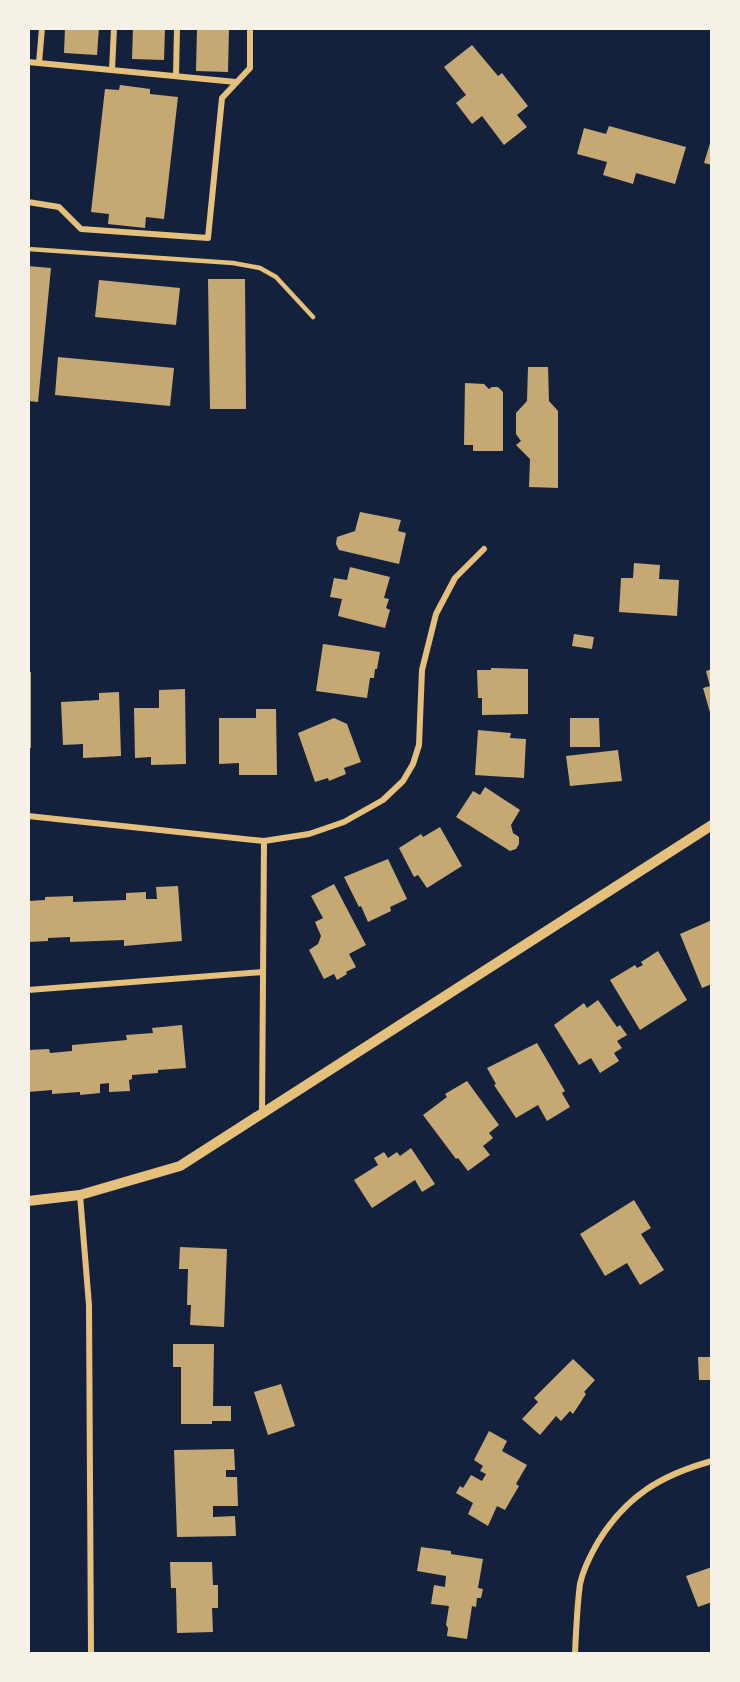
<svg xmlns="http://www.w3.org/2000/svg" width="740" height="1682" font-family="'Fira Sans Condensed',sans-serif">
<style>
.building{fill:#c6a872}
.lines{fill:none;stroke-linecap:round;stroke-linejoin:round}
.service{stroke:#e5c07b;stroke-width:4.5}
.minor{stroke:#e5c07b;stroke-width:6}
.tertiary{stroke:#e5c07b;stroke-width:10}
</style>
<rect width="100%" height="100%" fill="#14213d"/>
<!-- building -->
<g class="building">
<path d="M65 28H99L97 55 64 53Z"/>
<path d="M133 28H165L164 60 132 59Z"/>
<path d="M197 28H229L228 72 196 71Z"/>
<path d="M472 45 498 76 502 73 528 106 517 115 527 127 504 145 482 116 472 124 456 103 466 95 444 67Z"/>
<path d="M120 85 150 89V94L178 97 164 219 146 217 145 228 108 224 109 214 91 212 105 89 119 90Z"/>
<path d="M609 126 686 147 675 184 636 173 633 184 603 175 607 162 577 154 584 128 606 134Z"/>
<path d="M711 140H712V165L704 163Z"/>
<path d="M28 266 51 268 38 402 28 401Z"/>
<path d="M208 279H245L246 409H210Z"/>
<path d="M99 280 180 288 176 325 95 317Z"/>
<path d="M58 357 174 368 170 406 55 395Z"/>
<path d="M528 367H548L549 401 558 411V488L529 487 530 459 516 445 521 441 516 434V413L527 401Z"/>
<path d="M465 383 484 384 489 389 492 387H498L503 392V451H473V445H464Z"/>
<path d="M360 512 401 520 398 531 406 533 399 564 339 550 336 544 337 537 355 531Z"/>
<path d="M634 563 660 565 659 579 679 580 677 616 619 612 621 578H633Z"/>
<path d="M350 567 390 577 384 598 389 599 386 608 390 610 385 628 338 616 342 599 330 597 334 578 347 580Z"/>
<path d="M574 634 594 637 592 649 572 646Z"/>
<path d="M323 644 380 652 377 669H375L374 678H370L367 698 316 691Z"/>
<path d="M491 668 528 669V714L482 715V698H478L477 670H491Z"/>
<path d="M712 669V716H711L703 688 710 686 706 671Z"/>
<rect x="28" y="672" width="3" height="76"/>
<path d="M185 689 186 764 151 765V757L135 758 134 708H159V690Z"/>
<path d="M119 692 121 756 83 758V744L63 745 61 702 99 700V693Z"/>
<path d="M256 709H276L277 775H239V763L219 764V718H256Z"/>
<path d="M334 718 347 724 361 762 344 768 346 774 329 781 328 778 315 782 298 733Z"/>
<path d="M570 718H599L600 747H570Z"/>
<path d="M478 730 511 733 510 738 526 739 524 778 475 775Z"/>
<path d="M618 750 622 781 570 786 566 756Z"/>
<path d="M485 787 520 810 511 825 513 833 519 837V844L516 849 510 851 456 817 473 791 480 795Z"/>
<path d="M440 827 462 866 427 888 418 875 414 877 399 848 421 834 423 837Z"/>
<path d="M388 859 407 899 390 907 391 911 368 922 361 906 359 907 344 877Z"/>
<path d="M334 884 366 945 349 954 356 967 346 972 347 974 337 980 334 974 324 979 309 950 318 944 321 936 315 922 323 918 311 896Z"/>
<path d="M178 886 182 941 124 946V940L70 942V937L48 938V941L28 942V901L45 900V897L73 896V902L126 900V893L146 892V899H157L156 887Z"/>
<path d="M712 920V984L702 988 680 934Z"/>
<path d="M658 951 687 1000 640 1030 610 980 635 965 637 968 643 965 641 962Z"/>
<path d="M598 1000 617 1027 620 1025 627 1035 617 1041 622 1048 614 1053 619 1061 600 1073 591 1058 579 1065 554 1025 584 1003 587 1008Z"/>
<path d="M182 1025 186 1068 158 1070V1073L132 1075V1079L129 1080 130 1091 109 1092V1083L100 1084V1093L80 1095V1092L52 1094V1090L28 1092V1050L49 1049 50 1053 72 1051V1045L127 1040 126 1035 153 1033 152 1028Z"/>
<path d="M537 1043 565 1091 562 1093 570 1107 547 1121 538 1105 516 1118 494 1085 496 1084 487 1068Z"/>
<path d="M467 1081 499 1125 489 1133 493 1138 483 1146 490 1155 468 1171 458 1158 456 1159 423 1115 447 1097 445 1094Z"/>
<path d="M411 1148 435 1184 422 1192 415 1180 372 1208 354 1180 378 1165 374 1158 384 1152 388 1158 397 1152 400 1156Z"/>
<path d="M634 1200 651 1228 641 1234 664 1270 640 1285 627 1263 605 1276 580 1234Z"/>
<path d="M180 1247 227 1249 224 1327 190 1325 191 1305H187L188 1269H179Z"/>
<path d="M173 1344H214L213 1406H231V1421H212V1424H181V1367H173Z"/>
<path d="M698 1357H712V1380H699Z"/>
<path d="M573 1359 595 1380 584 1392 586 1394 573 1414 570 1411 561 1421 556 1416 540 1435 522 1419 538 1402 534 1398Z"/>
<path d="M281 1384 295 1426 268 1435 254 1392Z"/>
<path d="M489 1431 507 1441 502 1451 527 1465 516 1484 519 1486 505 1510 497 1506 488 1526 468 1514 473 1503 456 1493 460 1486 463 1488 471 1475 482 1481 486 1474 480 1471 483 1466 474 1460Z"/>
<path d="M234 1449 235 1470H226V1477H237L238 1506H213V1517L235 1516 236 1536 177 1537 174 1450Z"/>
<path d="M421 1547 451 1551V1554L483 1559 478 1588 483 1589 481 1598H477L476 1607 472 1606 467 1639 447 1636 448 1628 446 1625 449 1606 431 1604 434 1585 445 1587 446 1576 417 1571Z"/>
<path d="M170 1562H212L213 1585H218V1608H212L213 1632 177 1633 176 1588H171Z"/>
<path d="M712 1567V1602L698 1607 686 1576Z"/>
</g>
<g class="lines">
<!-- service -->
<path class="service" d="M28 249 233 263 260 268 276 277 313 317"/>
<!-- minor -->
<g class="minor">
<path d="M28 62 236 82"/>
<path d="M39 63 42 28"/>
<path d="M112 70 114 28"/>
<path d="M176 76 177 28"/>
<path d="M28 202 59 207 81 229 208 238 222 98 250 68V28"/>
<path d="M28 816 264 841 309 834 344 822 383 800 403 781 413 764 419 745 422 670 436 614 455 578 484 549"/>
<path d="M28 990 263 972"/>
<path d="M262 1114 264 841"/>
<path d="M80 1195 89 1305 91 1654"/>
<path d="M575 1654C576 1631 577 1607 580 1584 583 1570 591 1554 598 1542 626 1496 661 1475 712 1461"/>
</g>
<!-- tertiary -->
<path class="tertiary" d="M28 1201 80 1195 180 1166 712 825"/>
</g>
<!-- border -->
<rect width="740" height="1682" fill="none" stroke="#f6f1e7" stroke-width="60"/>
</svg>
